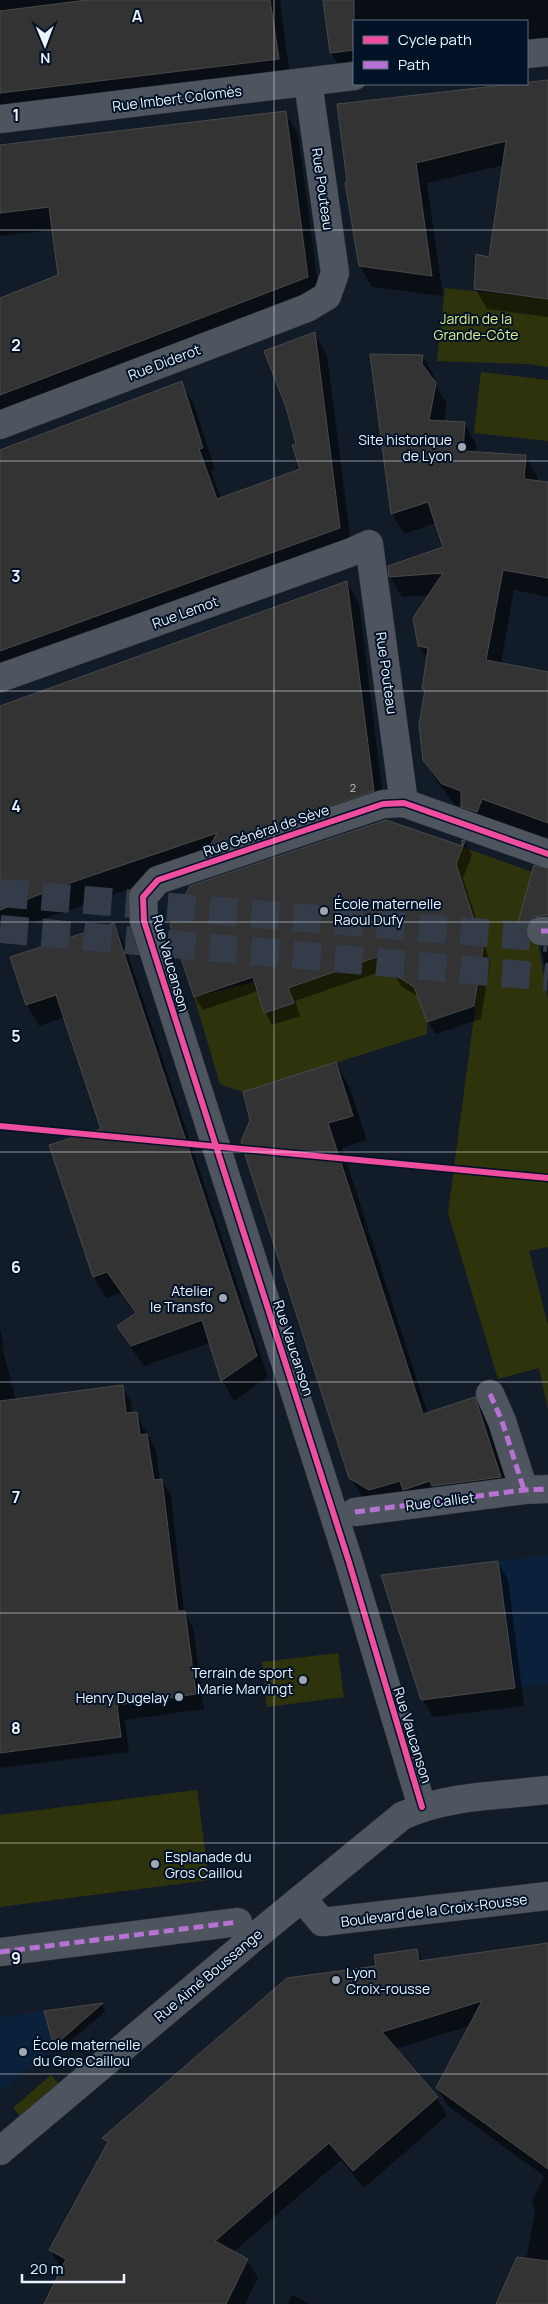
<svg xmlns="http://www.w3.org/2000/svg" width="548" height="2304" font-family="Manrope,sans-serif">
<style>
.built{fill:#0b203a}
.green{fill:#2f330c}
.shadow{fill:#0007}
.building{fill:#343334;stroke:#494949}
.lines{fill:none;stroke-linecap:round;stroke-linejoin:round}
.major-tunnel{stroke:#333c48;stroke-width:28;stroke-dasharray:28 14;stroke-linecap:butt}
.minor-casing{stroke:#30363f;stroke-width:29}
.minor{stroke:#4e555e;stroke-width:28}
.quiet{stroke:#b673d3;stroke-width:5;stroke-dasharray:10 5;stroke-linecap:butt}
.cycleway-casing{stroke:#021227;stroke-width:9}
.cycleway{stroke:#ef4d9e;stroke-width:6}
.grid{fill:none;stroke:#ecf3fd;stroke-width:1;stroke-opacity:0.55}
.poi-dot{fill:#a0a8b2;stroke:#021227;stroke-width:2}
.labels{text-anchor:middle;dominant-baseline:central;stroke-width:4;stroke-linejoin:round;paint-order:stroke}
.number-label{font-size:11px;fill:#bec3cb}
.street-label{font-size:14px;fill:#ecf3fd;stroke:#021227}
.park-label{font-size:14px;fill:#e2ee89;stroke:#021227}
.poi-label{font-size:14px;fill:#ecf3fd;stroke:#021227;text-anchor:end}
.grid-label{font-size:16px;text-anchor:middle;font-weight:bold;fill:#ecf3fd;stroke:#021227;stroke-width:4;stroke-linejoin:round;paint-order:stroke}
</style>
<rect width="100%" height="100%" fill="#121c28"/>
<!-- built -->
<g class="built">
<path d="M548 1555V1684L420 1700 381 1575Z"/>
<path d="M44 2011 54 2046 0 2093V2017Z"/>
</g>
<!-- green -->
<g class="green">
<path d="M445 288 548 299V367L529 364 437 361Z"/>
<path d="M481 372 548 380V441L474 433Z"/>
<path d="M463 847 532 872 518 922 539 925 537 936 548 999V1247L529 1251 548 1325V1410L539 1368 498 1379 448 1213 483 948 456 864Z"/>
<path d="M372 956 389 966 392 973 398 977 409 973 427 1022V1034L243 1092 220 1084 194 997 254 982 264 1013 293 1003 288 988 371 959Z"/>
<path d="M338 1653 344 1697 267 1707 262 1662Z"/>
<path d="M197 1790 209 1880 0 1907V1815Z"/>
<path d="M51 2075 58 2083 20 2116 13 2108Z"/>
</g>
<!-- shadow -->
<g class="shadow">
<path d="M0 0H280L291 83 0 118Z"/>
<path d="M324 0H548V47L527 50V21H354V71L342 72 331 52Z"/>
<path d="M548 80V317L487 309 475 288 490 258 504 165 427 183 443 296 372 287 360 266 347 183 527 82Z"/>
<path d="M285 112 298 134 320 299 0 422V299L98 261 53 230 0 236V146Z"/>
<path d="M315 334 327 355 352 550 0 677V452L181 383 194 404 215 470 211 471 221 499 302 470 298 445Z"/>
<path d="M372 356H423L434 376V382L447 404 444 422 464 423 476 444V453L525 456 537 476V481L548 483V597L514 590 501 664 548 673V844L545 838 493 819 488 832 474 827 463 807 455 805 437 781 424 760 426 693 423 688 428 660 419 646 430 595 402 597 390 577 445 547 436 523 404 534 392 514Z"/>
<path d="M347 582 359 603 385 812 219 858 0 934V708Z"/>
<path d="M386 821 463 848V842H465L472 855 463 878 490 962 481 1019 436 1034 428 1022 419 997 401 986 391 968 295 1001 300 1016 272 1025 265 1012 258 991 203 1010 195 997Z"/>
<path d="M548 870V937L540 943 532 942 520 922Z"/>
<path d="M113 924 125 945 268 1377 234 1401 222 1380 210 1343 144 1366 131 1348 118 1327 136 1315 120 1293 106 1298 94 1277 50 1146 103 1130 65 1017 39 1026 27 1005 12 958Z"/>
<path d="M541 947H548V985Z"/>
<path d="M336 1063 350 1088 367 1140 342 1148 428 1414 475 1399 489 1423 514 1502H365L350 1477 242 1142Z"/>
<path d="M0 1329 4 1346 2 1347 16 1400 122 1387 131 1402 132 1414 136 1413 156 1450 160 1480H162L171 1495 184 1612 193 1627 204 1709 125 1720 129 1752 0 1768Z"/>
<path d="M498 1562 508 1580 524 1706 433 1717 422 1699Z"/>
<path d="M548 1944V2304H498L526 2260 535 2212 532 2201 544 2176 448 2106 437 2088 470 2026 395 2049 437 2098 447 2116 364 2188 341 2160 233 2252 247 2260 258 2278 245 2304H46L62 2269 50 2250 107 2145 104 2139 377 1967 417 1951 423 1961Z"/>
<path d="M102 2005 106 2011 59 2051 46 2012Z"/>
<path d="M292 2295 310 2304H288Z"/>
</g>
<!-- building -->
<g class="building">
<path d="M87 0H270L279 59 0 93V11Z"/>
<path d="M323 0H354V50L330 53Z"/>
<path d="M548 80V299L474 289 476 254 489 257 506 141 416 163 432 276 359 266 345 182H347L337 104Z"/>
<path d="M286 111 308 277 0 395V298L58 275 49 207 0 213V145Z"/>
<path d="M315 332 340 528 0 651V450L182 381 203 448 199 449 217 499 300 469 292 445 296 444 286 407 264 351Z"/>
<path d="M370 354 423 355 422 364 436 383 429 420 465 422 463 451 526 455 524 479 548 482V578L503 570 486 660 548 672V823L482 799 477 812 461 807V791L442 784 423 760 419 725 425 690 422 689 428 648 418 646 413 618 443 573 389 577 388 566 443 547 428 502 391 514Z"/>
<path d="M347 581 374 791 210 846 217 833 61 886 0 910V706Z"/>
<path d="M386 820 462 846V840L465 841 456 864 483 948 474 1006 427 1022 414 987 392 973 385 954 288 988 294 1003 264 1013 253 977 194 997 170 925 190 886Z"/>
<path d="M534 865 548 869V915L534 917 528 923 518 922Z"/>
<path d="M114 923 257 1356 221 1381 202 1320 131 1346 117 1326 136 1313 107 1272 93 1277 49 1145 101 1129 56 995 26 1005 10 957Z"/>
<path d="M336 1062 353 1116 328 1123 423 1414 475 1397 501 1477 432 1486 430 1481 403 1490 400 1481 369 1490 349 1478 241 1142 250 1120 243 1092Z"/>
<path d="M123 1385 126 1413 137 1412 140 1435 147 1434 154 1480 162 1479 178 1611H185L196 1694 117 1705 121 1737 0 1753V1401Z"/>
<path d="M498 1561 515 1688 421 1700 381 1575Z"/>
<path d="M548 1943V2169L436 2088 482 2001 382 2032 438 2097 353 2171 329 2143 215 2241 248 2259 226 2304H44L66 2259 49 2250 108 2142 102 2138 287 1978 376 1966 374 1955 417 1949 419 1961Z"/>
<path d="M103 2003 54 2046 44 2011Z"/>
<path d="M517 2257 548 2261V2304H496Z"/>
</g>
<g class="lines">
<!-- major-tunnel -->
<g class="major-tunnel">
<path d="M0 893 548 938"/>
<path d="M0 929 548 977"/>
</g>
<defs>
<g id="minor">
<path d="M527 54 548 52"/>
<path d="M0 119 354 76"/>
<path d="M0 425 307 308 327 296 335 273 308 82"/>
<path d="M0 678 349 553 369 544 404 803"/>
<path d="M541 931H548"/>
<path d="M490 1394 502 1421 524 1490"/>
<path d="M355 1512 524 1490 548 1489"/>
<path d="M422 1807 349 1562 144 921 143 897 158 880 383 804 404 803 548 854"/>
<path d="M302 1898 322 1922 548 1896"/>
<path d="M0 1952 238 1922"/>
<path d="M0 2151 252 1939 402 1816C447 1795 500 1796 548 1790"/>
</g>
</defs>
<!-- minor casing -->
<use href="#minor" class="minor-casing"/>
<!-- minor -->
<use href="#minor" class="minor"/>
<!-- quiet -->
<g class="quiet">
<path d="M541 931H548"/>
<path d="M490 1394 502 1421 524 1490"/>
<path d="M355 1512 524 1490 548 1489"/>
<path d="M0 1952 238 1922"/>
</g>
<defs>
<g id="cycleway">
<path d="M0 1126 548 1178"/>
<path d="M422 1807 349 1562 144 921 143 897 158 880 383 804 404 803 548 854"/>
</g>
</defs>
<!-- cycleway casing -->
<use href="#cycleway" class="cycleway-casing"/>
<!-- cycleway -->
<use href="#cycleway" class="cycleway"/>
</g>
<!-- grid -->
<path class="grid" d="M274 0V2304M0 230H548M0 461H548M0 691H548M0 922H548M0 1152H548M0 1382H548M0 1613H548M0 1843H548M0 2074H548"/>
<!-- markers -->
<g class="poi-dot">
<circle cx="462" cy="447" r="5"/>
<circle cx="324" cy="911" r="5"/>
<circle cx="223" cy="1298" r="5"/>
<circle cx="303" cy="1680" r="5"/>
<circle cx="179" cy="1697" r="5"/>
<circle cx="155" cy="1864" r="5"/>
<circle cx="336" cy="1980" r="5"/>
<circle cx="23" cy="2052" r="5"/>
</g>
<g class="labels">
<!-- number labels -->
<g class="number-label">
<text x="353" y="787">2</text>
</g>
<!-- street labels -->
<g class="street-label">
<text transform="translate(177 98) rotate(-7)">Rue Imbert Colomès</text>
<text transform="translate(323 189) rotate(82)">Rue Pouteau</text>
<text transform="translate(164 362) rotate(-21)">Rue Diderot</text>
<text transform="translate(185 612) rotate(-20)">Rue Lemot</text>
<text transform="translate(387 673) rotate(82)">Rue Pouteau</text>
<text transform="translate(266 830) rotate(-19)">Rue Général de Sève</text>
<text transform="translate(171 963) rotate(74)">Rue Vaucanson</text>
<text transform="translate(294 1348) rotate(72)">Rue Vaucanson</text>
<text transform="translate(440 1501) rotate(-7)">Rue Calliet</text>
<text transform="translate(413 1735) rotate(73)">Rue Vaucanson</text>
<text transform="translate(434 1910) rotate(-7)">Boulevard de la Croix-Rousse</text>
<text transform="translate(208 1975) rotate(-40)">Rue Aimé Boussange</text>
</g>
<!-- park labels -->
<g class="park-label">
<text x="476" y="318">Jardin de la<tspan x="476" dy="16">Grande-Côte</tspan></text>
</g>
<!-- poi labels -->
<g class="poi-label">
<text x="452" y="439">Site historique<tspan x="452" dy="16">de Lyon</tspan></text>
<text x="334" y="903" text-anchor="start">École maternelle<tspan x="334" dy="16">Raoul Dufy</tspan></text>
<text x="213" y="1290">Atelier<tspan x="213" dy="16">le Transfo</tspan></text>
<text x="293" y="1672">Terrain de sport<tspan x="293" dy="16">Marie Marvingt</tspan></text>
<text x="169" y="1697">Henry Dugelay</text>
<text x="165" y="1856" text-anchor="start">Esplanade du<tspan x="165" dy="16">Gros Caillou</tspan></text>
<text x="346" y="1972" text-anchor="start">Lyon<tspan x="346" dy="16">Croix-rousse</tspan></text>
<text x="33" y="2044" text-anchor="start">École maternelle<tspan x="33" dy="16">du Gros Caillou</tspan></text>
</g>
</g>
<g class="grid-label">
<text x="137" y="22">A</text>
<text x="16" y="121">1</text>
<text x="16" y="351">2</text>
<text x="16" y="582">3</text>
<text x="16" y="812">4</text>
<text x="16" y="1042">5</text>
<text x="16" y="1273">6</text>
<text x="16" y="1503">7</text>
<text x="16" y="1734">8</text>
<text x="16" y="1964">9</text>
</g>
<!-- legend -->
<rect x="353" y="20" width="175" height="65" fill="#021227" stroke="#606c7d"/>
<rect x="363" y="36" width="25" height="8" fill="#ef4d9e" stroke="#606c7d"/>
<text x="398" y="45" font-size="15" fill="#ecf3fd">Cycle path</text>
<rect x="363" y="61" width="25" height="8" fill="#b673d3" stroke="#606c7d"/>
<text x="398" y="70" font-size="15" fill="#ecf3fd">Path</text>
<!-- north arrow -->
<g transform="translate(45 45) rotate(179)" stroke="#021227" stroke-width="4" paint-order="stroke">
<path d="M0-4L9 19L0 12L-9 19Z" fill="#ecf3fd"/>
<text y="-8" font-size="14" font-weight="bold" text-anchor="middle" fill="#ecf3fd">N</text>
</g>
<!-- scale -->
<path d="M22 2274v8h102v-8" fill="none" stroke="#ecf3fd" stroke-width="2.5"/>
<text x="30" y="2274" font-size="15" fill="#ecf3fd" stroke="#021227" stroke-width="4" paint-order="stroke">20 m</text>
</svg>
